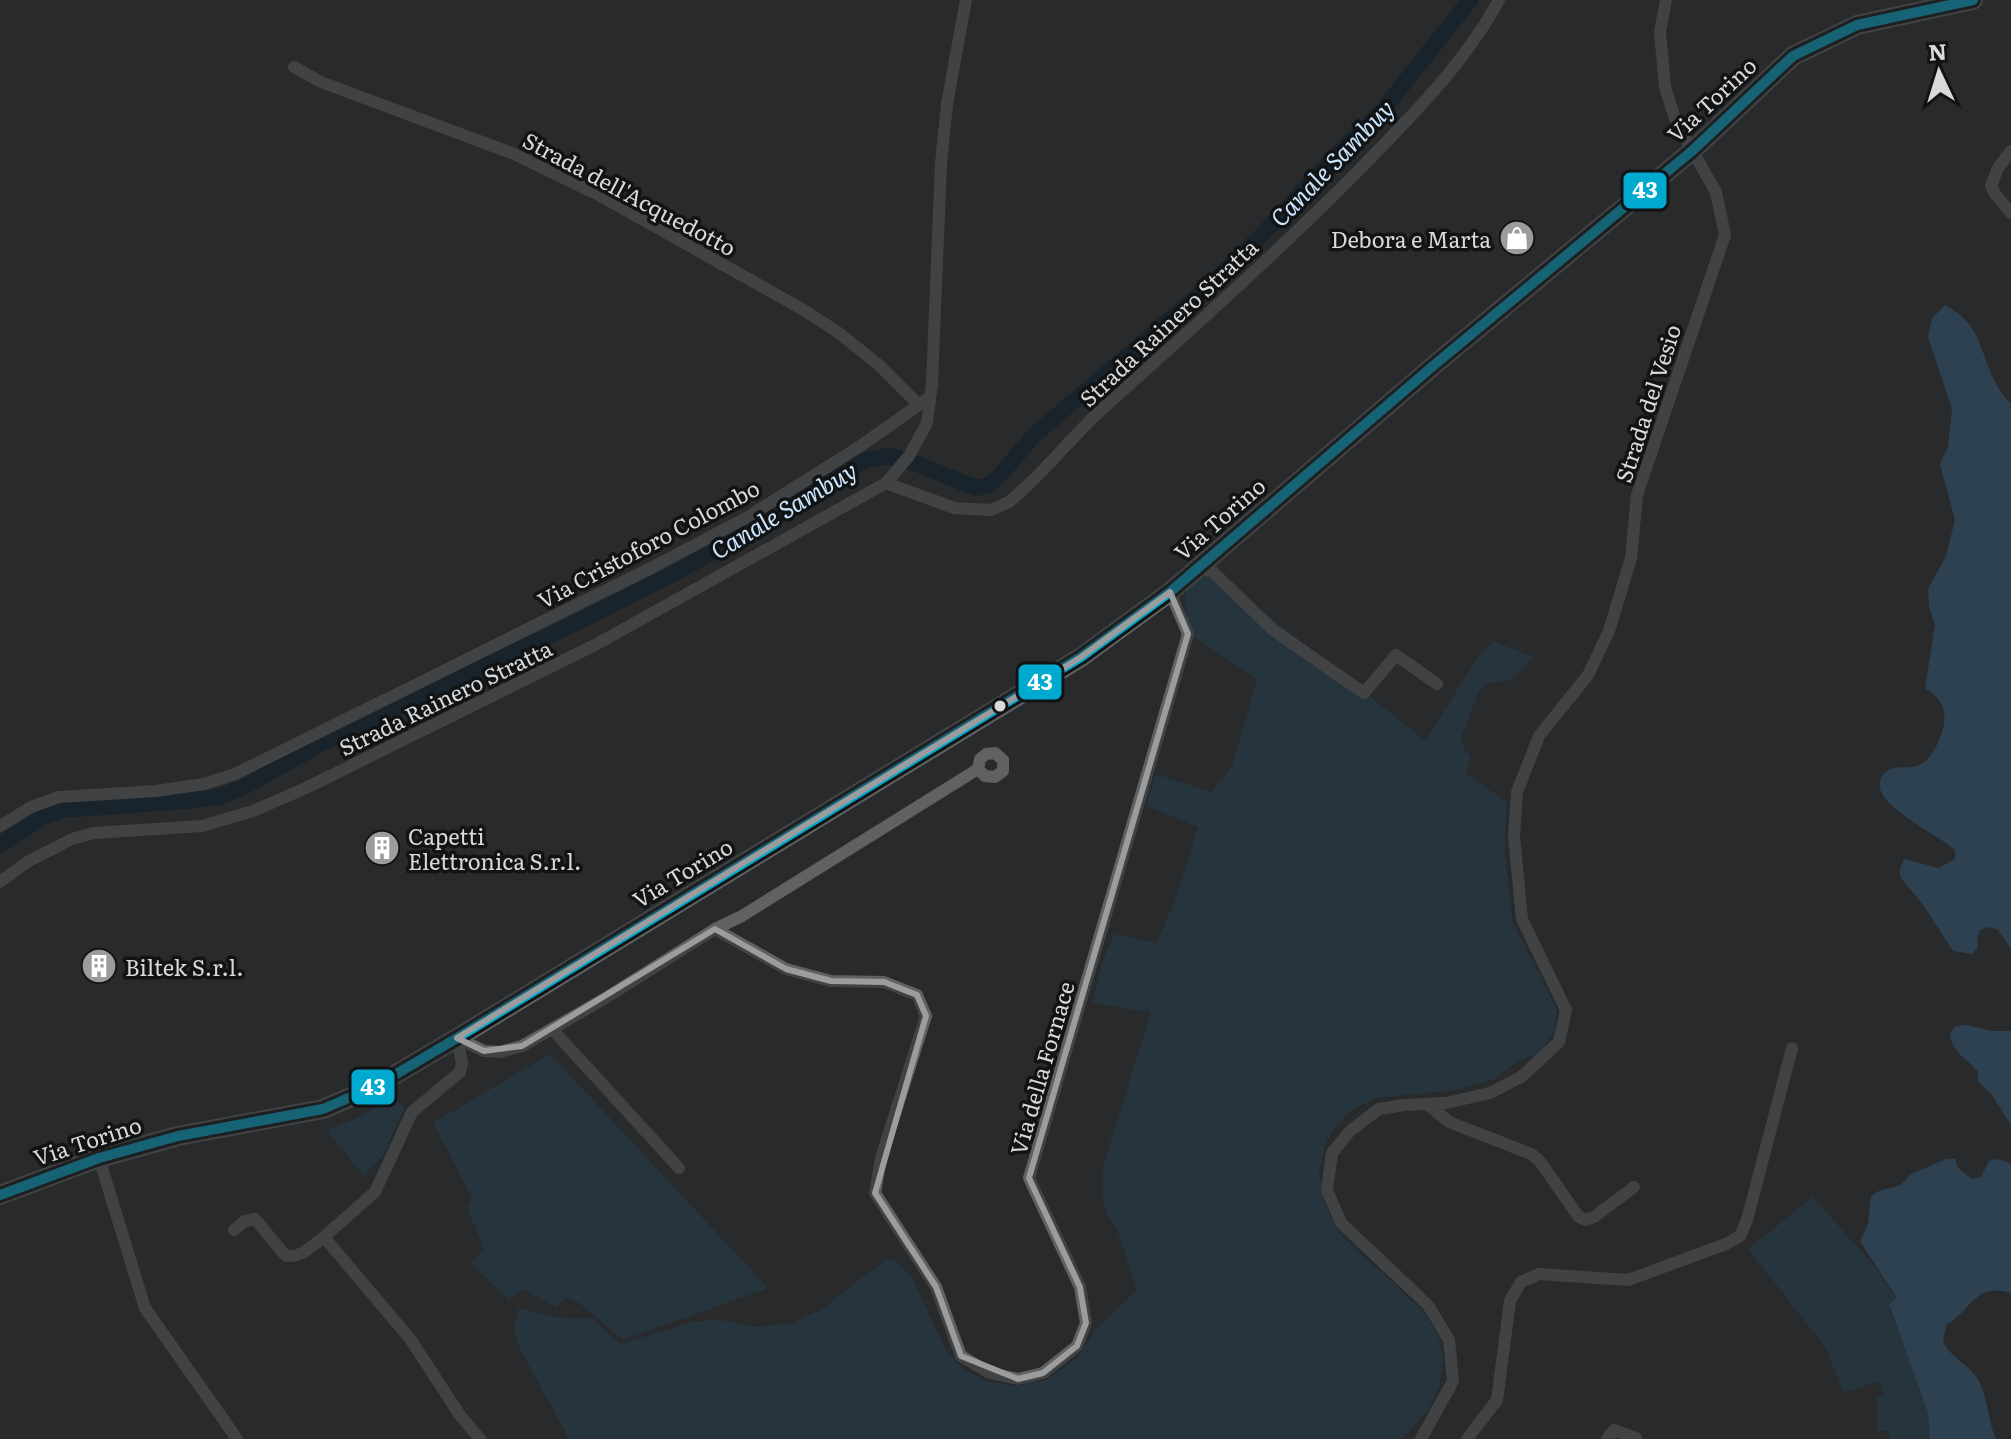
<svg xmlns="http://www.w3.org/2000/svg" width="2011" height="1439" font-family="Literata,serif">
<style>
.green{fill:#254056}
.forest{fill:#375d7f}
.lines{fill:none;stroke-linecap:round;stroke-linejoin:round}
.canal{stroke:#061b2b;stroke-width:16}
.street{stroke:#606162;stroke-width:12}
.primary{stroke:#606163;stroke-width:20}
.bus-1-casing{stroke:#111314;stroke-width:16}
.bus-1{stroke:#00a9ce;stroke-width:10}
.marked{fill:none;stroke:#9a9c9e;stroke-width:6;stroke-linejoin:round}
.bus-dot{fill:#d7d9db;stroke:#111314;stroke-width:3}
.labels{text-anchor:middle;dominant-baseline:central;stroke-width:7;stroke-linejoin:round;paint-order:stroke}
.street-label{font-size:22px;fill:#d7d9db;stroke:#111314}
.poi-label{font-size:22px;fill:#d7d9db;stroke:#111314;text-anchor:start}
.water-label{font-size:24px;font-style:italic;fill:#cce6ff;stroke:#111314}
.line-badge{stroke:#111314;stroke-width:3}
.badge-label{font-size:22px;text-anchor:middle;font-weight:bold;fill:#fff}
</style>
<rect width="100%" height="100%" fill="#282a2c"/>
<!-- green -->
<g class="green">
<path d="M1212 571 1425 740 1479 656 1493 641 1534 657 1511 680 1485 684 1479 691 1461 738 1466 752 1471 756 1466 774 1507 802 1505 855 1513 923 1557 1009 1555 1031 1540 1053 1519 1061 1494 1079 1457 1090 1376 1098 1349 1112 1327 1139 1319 1172 1324 1201 1337 1231 1425 1313 1439 1337 1443 1360 1440 1384 1429 1409 1402 1439H569L517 1343 514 1326 519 1308 555 1317 593 1319 620 1344 696 1321 721 1320 754 1327 792 1323 822 1309 884 1261 894 1259 911 1276 947 1352 963 1369 986 1381 1015 1386 1046 1380 1076 1359 1097 1328 1137 1290 1118 1232 1108 1217 1103 1199 1102 1170 1151 1012 1092 1003 1104 957 1114 934 1157 943 1174 902 1198 827 1146 806 1156 774 1211 792 1232 766 1257 679 1188 634 1184 580Z"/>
<path d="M550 1054 768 1288 623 1340 579 1303 566 1298 556 1307 523 1289 509 1300 471 1264 484 1249 467 1208 472 1198 433 1123Z"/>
<path d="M395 1098 404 1108 384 1154 364 1176 326 1130 360 1117Z"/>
<path d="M1813 1197 1875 1267 1897 1299 1889 1305 1928 1413 1930 1439H1890L1889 1431H1877V1397L1884 1395 1879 1381 1843 1393 1826 1348 1748 1249Z"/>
</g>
<!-- forest -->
<g class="forest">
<path d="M1945 305C1979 323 1979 346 1993 378 1997 387 2004 396 2011 404V949L1998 930 1989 927 1980 930 1977 938 1978 947 1972 954 1953 951 1924 906 1900 877V868L1904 859 1939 868 1955 859V850C1937 834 1886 811 1880 789 1878 780 1883 772 1891 769 1901 765 1912 770 1921 764 1930 759 1935 750 1939 740 1949 717 1946 701 1925 688L1935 625 1929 607 1928 589 1946 556 1955 520 1940 464 1948 447 1952 409 1928 337 1932 318Z"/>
<path d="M1966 1025 1992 1031H2011V1125L1992 1095 1978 1081V1072C1967 1058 1951 1052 1950 1033L1956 1026Z"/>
<path d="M1946 1159H1955L1958 1168 1972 1179 1981 1177 1989 1161 1998 1159 2011 1164V1293C1975 1282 1972 1310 1946 1325L1943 1342C1954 1361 1965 1361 1977 1378 1989 1397 1987 1419 1996 1439H1930L1928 1413 1889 1304 1897 1298 1860 1241 1868 1224 1871 1196C1883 1185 1901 1192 1909 1175Z"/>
</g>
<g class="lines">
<!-- canal -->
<path class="canal" d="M0 845 43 817 62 810 185 801 219 797 242 788 320 744 574 624 683 569 866 460 889 456 915 463 976 488 989 485 1003 472 1033 436 1203 291 1261 236 1336 155 1382 111 1470 0"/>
<!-- street -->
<g class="street">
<path d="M294 67 321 82 514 154 597 194 802 309 839 333 880 366 919 405"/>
<path d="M2011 151 1998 168 1991 186 1995 194 2011 213"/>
<path d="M886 483 954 508 991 510 1009 502C1042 475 1068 441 1099 412 1188 332 1277 253 1361 168 1412 116 1464 64 1499 0"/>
<path d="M1197 569 1212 571 1273 630 1364 693 1396 655 1437 684"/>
<path d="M0 826 31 807 59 797 156 791 204 784 235 774 649 569 746 518 859 447 930 397"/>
<path d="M0 882 29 861 72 839 94 833 202 826 253 811 306 788 595 645 886 483 909 456 927 423 932 384 941 163 947 104 966 0"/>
<path d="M715 929 786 969 831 981 884 982 917 995 926 1016 881 1158 875 1193 936 1287 961 1356 990 1373 1018 1379 1043 1373 1077 1346 1086 1323 1080 1287 1029 1178 1188 634 1170 592"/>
<path d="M552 1029 679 1168"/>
<path d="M457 1038 484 1051 500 1052 522 1046 604 999 715 929 742 916 978 769 980 759 986 754 995 753 1003 760V771L995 777 985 776 978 769"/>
<path d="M457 1038 462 1063 460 1072 412 1112 375 1192 324 1237 411 1340 459 1414 480 1439"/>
<path d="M1427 1104 1449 1122 1531 1154 1539 1160 1578 1216 1585 1220 1594 1217 1634 1187"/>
<path d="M99 1158 145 1308 237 1439"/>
<path d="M234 1230 245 1221 255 1219 285 1255C299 1260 313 1245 324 1237"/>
<path d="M1421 1439 1453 1381 1449 1340 1428 1305 1341 1223 1327 1190 1332 1153 1350 1131 1379 1109 1404 1105 1446 1103 1490 1093 1521 1077 1559 1042 1566 1010 1522 919 1514 836 1517 792 1539 736 1588 675 1609 631 1631 558 1637 495 1725 235 1716 192 1676 122 1665 87 1660 32 1666 0"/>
<path d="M1467 1439 1497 1400 1510 1301 1521 1282 1539 1274 1628 1280 1726 1244 1740 1236 1747 1220 1792 1048"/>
<path d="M1607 1439 1614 1430 1636 1438"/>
</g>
<!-- primary -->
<path class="primary" d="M0 1195 99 1158 178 1136 323 1109 376 1086 457 1038 1081 657 1170 592 1433 366 1692 151 1793 56 1857 25 1973 0"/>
<defs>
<path id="bus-1" d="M0 1195 99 1158 178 1136 323 1109 376 1086 457 1038 1081 657 1170 592 1433 366 1692 151 1793 56 1857 25 1973 0"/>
</defs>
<!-- bus-1 casing -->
<use href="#bus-1" class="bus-1-casing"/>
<!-- bus-1 -->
<use href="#bus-1" class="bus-1"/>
</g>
<!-- marked area -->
<path d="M0 0H2011V1439H0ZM1170 592 1188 634 1029 1178 1080 1287 1086 1323 1077 1346 1043 1373 1018 1379 961 1356 936 1287 875 1193 926 1016 917 995 884 982 831 981 786 969 715 929 522 1046 484 1051 457 1038 1081 657Z" fill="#282a2c" fill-opacity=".55" fill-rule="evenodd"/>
<path class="marked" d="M1170 592 1188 634 1029 1178 1080 1287 1086 1323 1077 1346 1043 1373 1018 1379 961 1356 936 1287 875 1193 926 1016 917 995 884 982 831 981 786 969 715 929 522 1046 484 1051 457 1038 1081 657Z"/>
<!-- icons -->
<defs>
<symbol id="shop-disc" viewBox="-11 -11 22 22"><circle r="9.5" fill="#9a9c9e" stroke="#111314"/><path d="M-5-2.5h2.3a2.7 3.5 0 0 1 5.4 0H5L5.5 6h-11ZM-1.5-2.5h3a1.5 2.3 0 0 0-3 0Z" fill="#fff"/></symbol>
<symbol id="building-disc" viewBox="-11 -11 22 22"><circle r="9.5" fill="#9a9c9e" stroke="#111314"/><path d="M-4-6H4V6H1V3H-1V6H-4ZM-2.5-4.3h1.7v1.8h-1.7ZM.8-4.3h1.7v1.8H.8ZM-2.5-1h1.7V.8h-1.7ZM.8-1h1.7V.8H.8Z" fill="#fff"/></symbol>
</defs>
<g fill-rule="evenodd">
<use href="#shop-disc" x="1497" y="218" width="40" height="40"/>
<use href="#building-disc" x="362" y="828" width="40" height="40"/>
<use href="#building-disc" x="79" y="946" width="40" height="40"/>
</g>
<!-- markers -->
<circle class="bus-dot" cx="1000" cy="706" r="7"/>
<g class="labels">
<!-- street labels -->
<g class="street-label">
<text transform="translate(1711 99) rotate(-43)">Via Torino</text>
<text transform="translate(630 193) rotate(28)">Strada dell'Acquedotto</text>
<text transform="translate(1168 322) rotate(-43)">Strada Rainero Stratta</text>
<text transform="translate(1647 403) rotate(-72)">Strada del Vesio</text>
<text transform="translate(1219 518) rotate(-41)">Via Torino</text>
<text transform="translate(648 543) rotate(-28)">Via Cristoforo Colombo</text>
<text transform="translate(445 697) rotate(-26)">Strada Rainero Stratta</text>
<text transform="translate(682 872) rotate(-31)">Via Torino</text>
<text transform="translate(1041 1068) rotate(-74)">Via della Fornace</text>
<text transform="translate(87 1140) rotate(-18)">Via Torino</text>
</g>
<!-- poi labels -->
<g class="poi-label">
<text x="1491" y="238" text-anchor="end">Debora e Marta</text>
<text x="408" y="835">Capetti<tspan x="408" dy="25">Elettronica S.r.l.</tspan></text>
<text x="125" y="966">Biltek S.r.l.</text>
</g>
<!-- water labels -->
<g class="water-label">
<text transform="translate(1331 162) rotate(-46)">Canale Sambuy</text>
<text transform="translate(783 509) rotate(-31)">Canale Sambuy</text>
</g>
</g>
<g class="line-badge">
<rect x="1622" y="171" width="46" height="39" rx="8" fill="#00a9ce"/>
<rect x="1017" y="663" width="46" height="38" rx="8" fill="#00a9ce"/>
<rect x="350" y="1068" width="46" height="38" rx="8" fill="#00a9ce"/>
</g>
<g class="badge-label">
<text x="1645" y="198">43</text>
<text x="1040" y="690">43</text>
<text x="373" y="1095">43</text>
</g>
<!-- north arrow -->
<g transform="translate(1939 72) rotate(356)" stroke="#111314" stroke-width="6" paint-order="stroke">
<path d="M0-6L14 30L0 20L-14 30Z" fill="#d7d9db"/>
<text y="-12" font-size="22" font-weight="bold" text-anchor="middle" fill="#d7d9db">N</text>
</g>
</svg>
